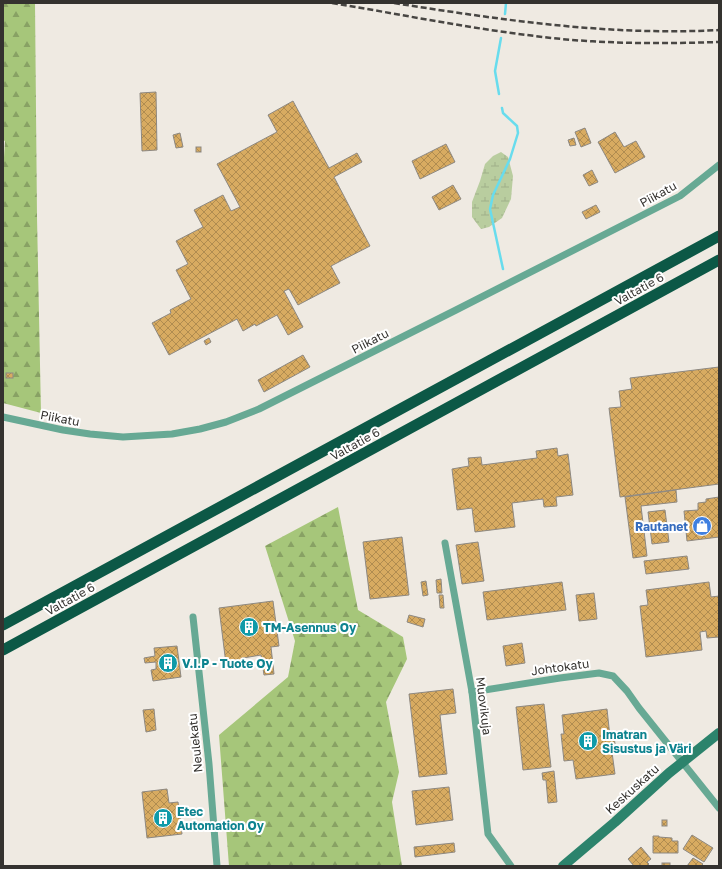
<svg xmlns="http://www.w3.org/2000/svg" width="722" height="869" font-family="'Golos Text',sans-serif">
<style>
.forest{fill:url(#forest-firs)}
.wetland{fill:url(#wetland-marsh)}
.lines{fill:none;stroke-linecap:round;stroke-linejoin:round}
.stream{stroke:#68dced;stroke-width:2.5}
.building{fill:url(#building-cross-hatch);stroke:#8d8881}
.minor{stroke:#67a994;stroke-width:7}
.secondary{stroke:#2c836c;stroke-width:10}
.trunk{stroke:#0c5846;stroke-width:11}
.rail{stroke:#484643;stroke-width:2.5;stroke-dasharray:6 3;stroke-linecap:butt}
.labels{text-anchor:middle;dominant-baseline:central;stroke-width:4;stroke-linejoin:round;paint-order:stroke}
.street-label{font-size:12px;fill:#34322f;stroke:#fff}
.shop-label{font-size:12px;font-weight:bold;fill:#366cbe;stroke:#fff;text-anchor:end}
.culture-label{font-size:12px;font-weight:bold;fill:#0d838f;stroke:#fff;text-anchor:start}
</style>
<defs>
<pattern id="forest-firs" width="22" height="20" patternUnits="userSpaceOnUse"><rect width="22" height="20" fill="#a6c67a"/><path d="M5 1l3.5 6h-7zM16 11l3.5 6h-7z" fill="#88a164"/></pattern>
<pattern id="wetland-marsh" width="20" height="14" patternUnits="userSpaceOnUse"><rect width="20" height="14" fill="#b9cd9f"/><path d="M1 5h8M5 5V1M11 12h8M15 12V8" fill="none" stroke="#a0b089"/></pattern>
<pattern id="building-cross-hatch" width="8" height="8" patternUnits="userSpaceOnUse"><rect width="8" height="8" fill="#d8ab61"/><path d="M0 0l8 8M0 8l8-8" fill="none" stroke="#b08c50"/></pattern>
</defs>
<rect width="100%" height="100%" fill="#efeae2"/>
<!-- forest -->
<g class="forest">
<path d="M3 3H35L37 217 41 413 3 403V174L5 141 3 140Z"/>
<path d="M338 507 358 610 403 637 407 659 386 702 399 772 392 802 402 866H229L219 735 288 677 295 641 265 546Z"/>
</g>
<!-- wetland -->
<path class="wetland" d="M501 152 508 157 513 176 511 199 502 218 489 227 481 229 472 217V202L480 181 485 164 493 156Z"/>
<g class="lines">
<!-- stream -->
<g class="stream">
<path d="M505 14 506 3"/>
<path d="M499 94 495 71 501 38"/>
<path d="M502 108 503 113 517 126 518 133 510 159 493 195 490 209 503 269"/>
</g>
</g>
<!-- building -->
<g class="building">
<path d="M156 92 157 150 142 151 140 93Z"/>
<path d="M293 101 329 168 357 153 362 162 334 177 370 246 331 266 340 283 298 305 289 289 284 291 303 327 288 335 277 315 256 326 255 324 243 331 237 319 169 355 152 323 171 313 170 310 191 299 176 270 188 264 176 241 203 227 194 210 223 195 231 211 240 207 217 164 277 132 268 115Z"/>
<path d="M585 128 591 143 581 147 575 132Z"/>
<path d="M615 132 624 147 636 141 645 157 615 173 598 142Z"/>
<path d="M180 133 183 147 176 148 173 135Z"/>
<path d="M574 138 576 145 570 146 568 140Z"/>
<path d="M446 144 455 162 420 179 412 161Z"/>
<rect x="196" y="147" width="5" height="5"/>
<path d="M592 170 598 182 589 186 583 175Z"/>
<path d="M453 185 461 199 439 210 432 197Z"/>
<path d="M596 205 600 212 586 219 582 212Z"/>
<path d="M209 338 211 342 206 345 204 341Z"/>
<path d="M303 355 310 367 264 392 258 380Z"/>
<path d="M719 367V484L620 497 609 408 621 407 619 391 632 389 630 378Z"/>
<rect x="6" y="373" width="7" height="5"/>
<path d="M557 448 558 456 568 454 573 495 556 497 557 506 544 507 543 499 512 503 515 527 475 532 472 508 457 510 452 469 469 466 468 458 481 457 482 465 537 458 536 451Z"/>
<path d="M676 490 677 502 641 506 647 556 633 558 625 497Z"/>
<path d="M719 497V537L687 541 684 511 698 510V503L706 502V499Z"/>
<path d="M665 510 669 542 652 544 648 512Z"/>
<path d="M402 537 409 595 370 599 363 542Z"/>
<path d="M478 542 484 581 462 584 456 545Z"/>
<path d="M687 556 689 569 646 574 644 561Z"/>
<path d="M441 579 442 593H437L436 580Z"/>
<path d="M426 581 428 595 423 596 421 582Z"/>
<path d="M562 582 566 610 487 620 483 592Z"/>
<path d="M709 582 711 597 719 596V637L707 638 706 631 700 632 702 650 646 657 640 606 648 605 646 590Z"/>
<path d="M594 593 597 619 579 621 576 595Z"/>
<path d="M439 595H443L444 608H440Z"/>
<path d="M273 601 279 646 271 647 274 674 264 675 261 655 243 658V662L226 664 219 608Z"/>
<path d="M409 615 425 619 423 627 407 622Z"/>
<path d="M522 643 525 663 506 666 503 646Z"/>
<path d="M177 646 181 677 153 681 151 670 156 669V662L145 663 144 658 155 656 154 648Z"/>
<path d="M453 689 456 713 440 715 447 774 419 777 409 694Z"/>
<path d="M544 704 551 767 523 770 516 707Z"/>
<path d="M154 709 156 730 146 732 143 710Z"/>
<path d="M607 709 610 737 614 736 615 744 611 745 615 774 576 779 573 760 564 761 561 734H564L562 715Z"/>
<path d="M554 771 557 802 548 803 546 780H543L542 773Z"/>
<path d="M449 787 453 820 416 825 412 791Z"/>
<path d="M167 789 169 803 178 802 182 834 147 838 142 792Z"/>
<rect x="662" y="820" width="5" height="6"/>
<path d="M692 835 713 848 704 862 683 849Z"/>
<path d="M653 836H659V837L672 838V841H678V853H653Z"/>
<path d="M454 843 455 852 415 857 414 847Z"/>
<path d="M641 847 651 859 647 862 649 864 647 866H634L628 859Z"/>
<path d="M693 858 703 864 701 866H687Z"/>
<rect x="662" y="863" width="8" height="3"/>
</g>
<g class="lines">
<!-- minor -->
<g class="minor">
<path d="M3 417 63 430 90 434 123 437 172 434 200 429 226 422 259 409 456 310 680 196 719 165"/>
<path d="M445 543 472 692 488 834 511 866"/>
<path d="M193 617 209 764 217 866"/>
<path d="M472 692 560 678 599 673 613 676 627 691 639 708 719 808"/>
</g>
<!-- secondary -->
<path class="secondary" d="M563 866 615 822 669 773 719 733"/>
<!-- trunk -->
<g class="trunk">
<path d="M3 625 719 236"/>
<path d="M3 650 719 260"/>
</g>
<!-- rail -->
<g class="rail">
<path d="M332 3C399 14 467 28 535 36 596 44 658 44 719 42"/>
<path d="M394 3C502 20 610 36 719 30"/>
</g>
</g>
<!-- icons -->
<defs>
<symbol id="shop-disc" viewBox="-11 -11 22 22"><circle r="9.5" fill="#3f7fe0" stroke="#fff"/><path d="M-5-2.5h2.3a2.7 3.5 0 0 1 5.4 0H5L5.5 6h-11ZM-1.5-2.5h3a1.5 2.3 0 0 0-3 0Z" fill="#fff"/></symbol>
<symbol id="building-disc" viewBox="-11 -11 22 22"><circle r="9.5" fill="#0f9aa8" stroke="#fff"/><path d="M-4-6H4V6H1V3H-1V6H-4ZM-2.5-4.3h1.7v1.8h-1.7ZM.8-4.3h1.7v1.8H.8ZM-2.5-1h1.7V.8h-1.7ZM.8-1h1.7V.8H.8Z" fill="#fff"/></symbol>
</defs>
<g fill-rule="evenodd">
<use href="#shop-disc" x="691" y="515" width="22" height="22"/>
<use href="#building-disc" x="238" y="616" width="22" height="22"/>
<use href="#building-disc" x="157" y="652" width="22" height="22"/>
<use href="#building-disc" x="577" y="730" width="22" height="22"/>
<use href="#building-disc" x="152" y="807" width="22" height="22"/>
</g>
<g class="labels">
<!-- street labels -->
<g class="street-label">
<text transform="translate(658 194) rotate(-29)">Piikatu</text>
<text transform="translate(639 289) rotate(-29)">Valtatie 6</text>
<text transform="translate(370 341) rotate(-27)">Piikatu</text>
<text transform="translate(60 418) rotate(11)">Piikatu</text>
<text transform="translate(355 444) rotate(-29)">Valtatie 6</text>
<text transform="translate(70 599) rotate(-29)">Valtatie 6</text>
<text transform="translate(560 667) rotate(-8)">Johtokatu</text>
<text transform="translate(484 706) rotate(83)">Muovikuja</text>
<text transform="translate(195 743) rotate(-96)">Neulekatu</text>
<text transform="translate(632 789) rotate(-42)">Keskuskatu</text>
</g>
<!-- shop labels -->
<g class="shop-label">
<text x="688" y="526">Rautanet</text>
</g>
<!-- culture labels -->
<g class="culture-label">
<text x="263" y="627">TM-Asennus Oy</text>
<text x="182" y="663">V.I.P - Tuote Oy</text>
<text x="602" y="734">Imatran<tspan x="602" dy="14">Sisustus ja Väri</tspan></text>
<text x="177" y="811">Etec<tspan x="177" dy="14">Automation Oy</tspan></text>
</g>
</g>
<!-- border -->
<rect width="722" height="869" fill="none" stroke="#34322f" stroke-width="8"/>
</svg>
